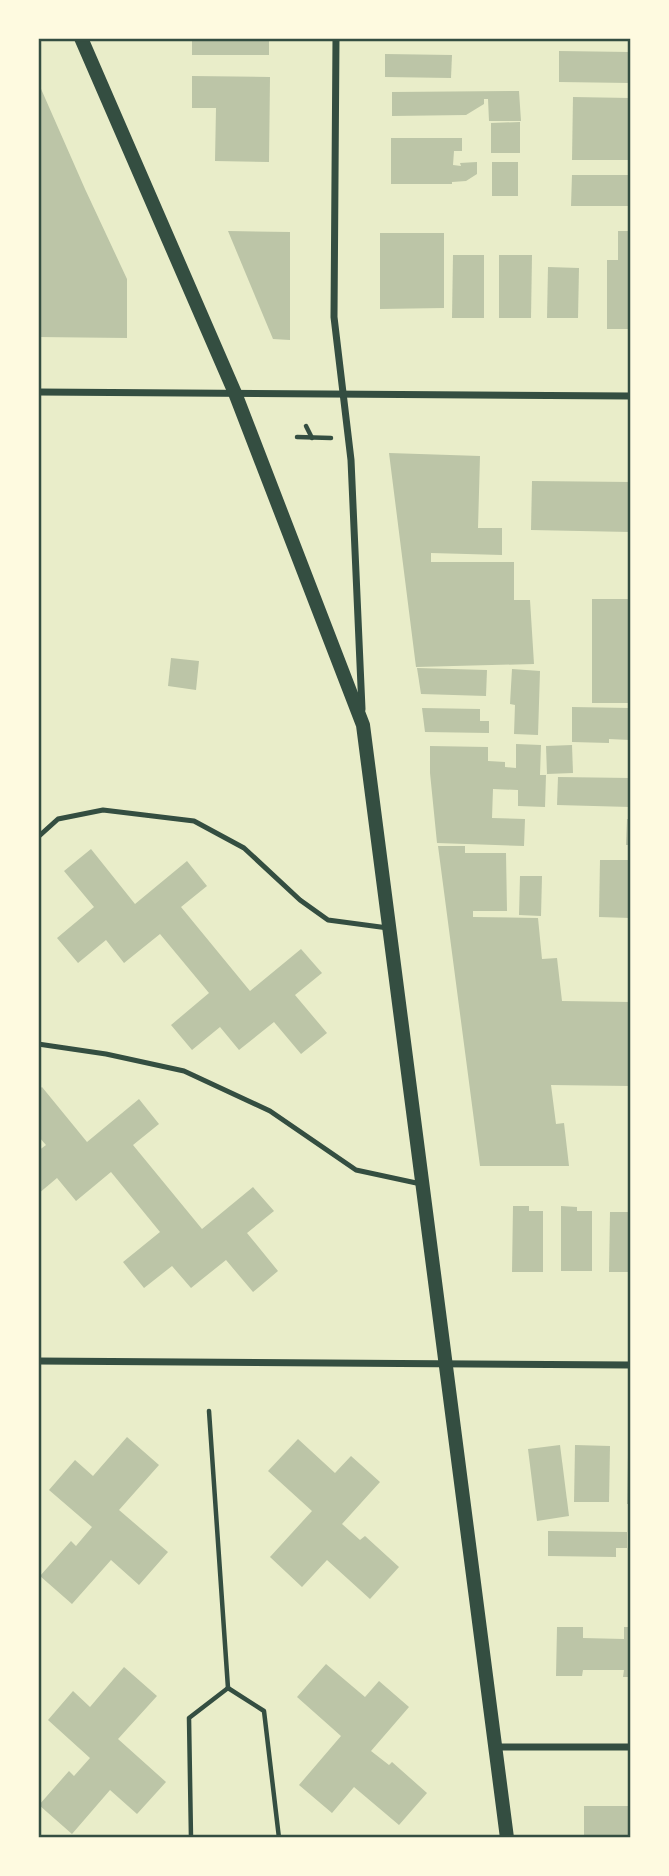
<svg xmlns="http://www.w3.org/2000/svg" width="669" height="1876" font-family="'Playfair Display',serif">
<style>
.building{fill:#bcc5a7}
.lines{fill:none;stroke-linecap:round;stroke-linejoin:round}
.path{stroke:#344e41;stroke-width:4.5}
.service{stroke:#344e41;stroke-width:5}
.minor{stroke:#344e41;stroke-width:7}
.secondary{stroke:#344e41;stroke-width:14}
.neatline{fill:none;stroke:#344e41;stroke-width:2.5}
</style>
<rect width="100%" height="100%" fill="#e9edc9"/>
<!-- building -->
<g class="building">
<rect x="192" y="38" width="77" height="17"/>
<path d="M559 51 630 52V83L559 82Z"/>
<path d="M385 54 452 55 451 78 385 77Z"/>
<path d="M192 76 270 77 269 162 215 161 216 108H192Z"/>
<path d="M38 82 85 189 127 279V338L38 337Z"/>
<path d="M519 91 521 121H489L488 99H484V104L466 115 392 116V92Z"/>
<path d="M573 97 630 98V160H572Z"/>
<path d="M520 122V153H491V123Z"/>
<path d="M391 138H462V151H454L453 165 461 166 460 163 477 162V174L466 181 452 182V184H391Z"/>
<rect x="492" y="162" width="26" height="34"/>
<path d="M572 175H630V206H571Z"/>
<path d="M228 231 290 232V340L273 339Z"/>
<path d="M618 231H630V329H607V260H618Z"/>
<path d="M380 233H444V308L380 309Z"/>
<path d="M453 255H484V318H452Z"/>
<path d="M499 255H532L531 318H499Z"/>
<path d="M548 267 579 268 578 318H547Z"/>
<path d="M389 453 480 456 478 528H502V555L431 553V562H514V600H530L534 664 416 667Z"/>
<path d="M532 481 630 482V532L531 530Z"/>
<rect x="592" y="599" width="38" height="104"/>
<path d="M171 658 199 661 196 690 168 686Z"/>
<path d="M417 668 487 670 486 696 421 694Z"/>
<path d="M512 669 540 671 538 735 514 734 515 705 510 704Z"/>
<path d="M572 707 630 708V740L609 739V743L572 742Z"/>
<path d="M422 708 480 709V721H489V733L425 732Z"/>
<path d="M516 744 541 745 540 775H546L545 807 518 806V790L493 789 492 818 525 819 524 846 437 843 430 773V746L488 747V761L505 762V767L516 768Z"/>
<path d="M572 745 573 773 547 774 546 746Z"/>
<path d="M558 777 630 778V807L557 805Z"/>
<path d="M627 819H630V845H626Z"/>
<path d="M438 846H465V853H506L507 911H473V917L538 918 542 959 557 958 562 1001 630 1002V1086L551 1085 556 1124 564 1123 569 1166H480Z"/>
<path d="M91 849 135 904 187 861 207 886 181 907 250 991 301 949 322 973 295 995 327 1033 301 1054 274 1022 239 1050 220 1027 192 1050 171 1025 209 993 160 934 124 963 106 940 78 963 57 938 94 907 64 871Z"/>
<path d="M600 860H630V918L599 917Z"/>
<path d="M520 876H542L541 916 519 915Z"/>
<path d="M42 1087 87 1142 139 1099 159 1124 133 1145 202 1229 253 1187 274 1211 247 1233 278 1271 253 1292 226 1260 191 1288 172 1266 144 1288 123 1262 160 1232 111 1172 76 1201 57 1178 38 1194V1151L46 1145 38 1136V1090Z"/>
<path d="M513 1206H529V1211H543V1272H512Z"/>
<path d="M561 1206 577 1207V1211H592V1271H561Z"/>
<path d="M610 1212H630V1272H609Z"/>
<path d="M127 1437 159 1465 119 1510 168 1552 139 1585 111 1560 72 1604 40 1576 71 1541 76 1546 92 1527 49 1490 75 1460 93 1476Z"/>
<path d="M298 1439 335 1473 351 1456 380 1482 342 1524 360 1540 365 1536 399 1567 370 1599 327 1560 302 1587 270 1557 312 1511 268 1471Z"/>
<path d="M560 1445 569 1516 537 1521 528 1449Z"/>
<path d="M575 1445 610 1446 609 1502H574Z"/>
<path d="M628 1454H630V1504H627Z"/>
<path d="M548 1531 627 1532V1548H616V1557L548 1556Z"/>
<path d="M557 1627H583V1638L624 1639V1627H630V1677H623L624 1670H583L582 1676H556Z"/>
<path d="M326 1664 365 1697 379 1681 409 1707 371 1751 389 1765 392 1762 427 1793 399 1825 354 1787 332 1813 299 1785 341 1736 297 1697Z"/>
<path d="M124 1667 157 1696 118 1739 166 1782 137 1814 110 1790 72 1834 39 1805 69 1771 74 1776 90 1758 48 1720 73 1691 90 1707Z"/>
<rect x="584" y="1806" width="46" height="32"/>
</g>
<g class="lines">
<!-- path -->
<g class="path">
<path d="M306 426 312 438"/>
<path d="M297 437 331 438"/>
<path d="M209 1411 228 1688"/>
<path d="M228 1688 264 1711 279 1838"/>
<path d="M191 1838 189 1718 228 1688"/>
</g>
<!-- service -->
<g class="service">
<path d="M38 837 58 819 103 810 194 821 244 848 300 900 328 920 388 928"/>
<path d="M38 1044 106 1054 184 1071 270 1111 356 1170 421 1184"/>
</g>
<!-- minor -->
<g class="minor">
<path d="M336 38 334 317 351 460 362 709"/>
<path d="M38 392 630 396"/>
<path d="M38 1361 630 1365"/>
<path d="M495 1747H630"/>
</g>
<!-- secondary -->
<path class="secondary" d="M81 38 235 393 363 725 507 1838"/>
</g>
<!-- border -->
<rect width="669" height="1876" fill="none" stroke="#fefae0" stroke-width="80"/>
<rect x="40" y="40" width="589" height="1796" class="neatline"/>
</svg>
